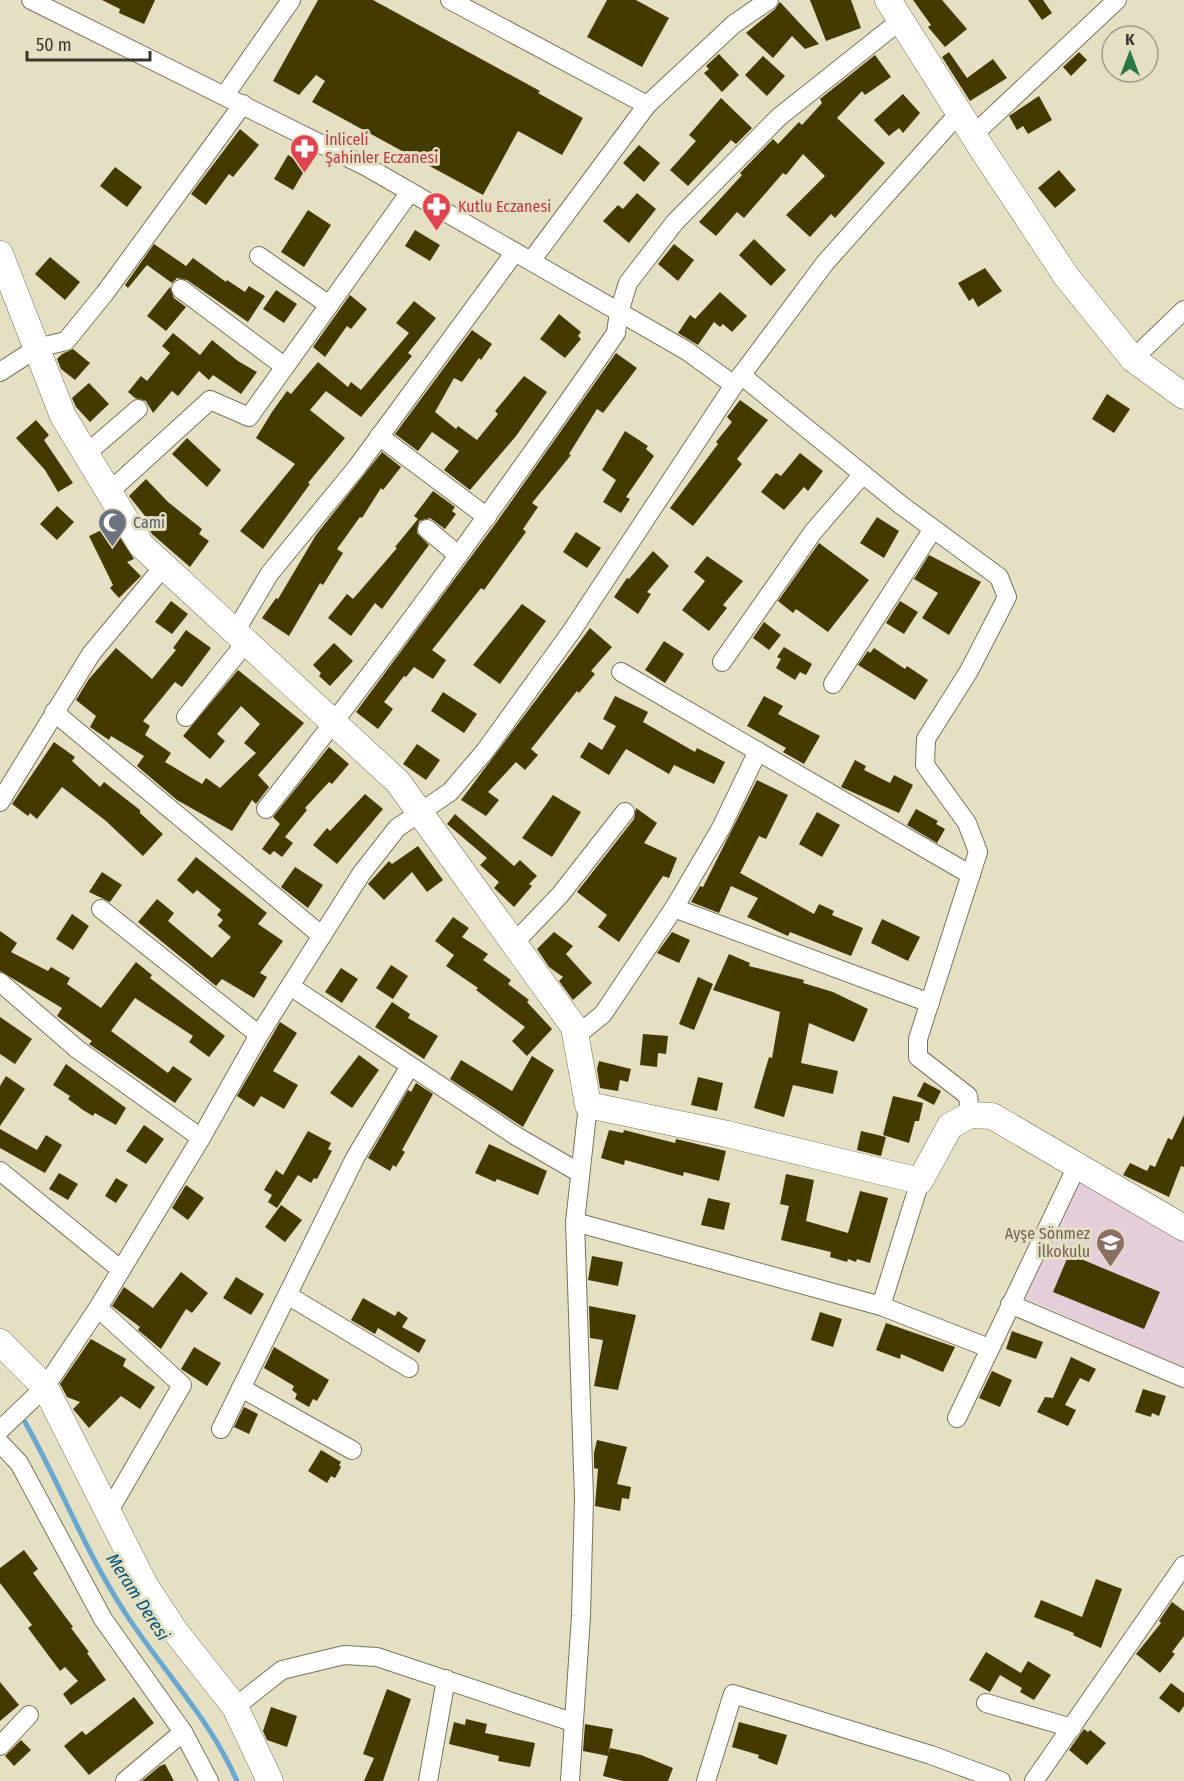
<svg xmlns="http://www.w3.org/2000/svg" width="1184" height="1781" font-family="'Fira Sans Condensed',sans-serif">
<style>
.education{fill:#e5ceda}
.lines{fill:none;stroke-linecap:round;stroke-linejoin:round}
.stream{stroke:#67a8d2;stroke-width:5}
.building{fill:#443a00}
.street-casing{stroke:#797459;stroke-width:20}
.secondary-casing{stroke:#797459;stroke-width:27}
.street{stroke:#fff;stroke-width:18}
.secondary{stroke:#fff;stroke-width:26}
.labels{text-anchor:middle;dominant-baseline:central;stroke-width:6;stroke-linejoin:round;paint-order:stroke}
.health-label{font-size:16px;fill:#be3a42;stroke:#e5e0c2;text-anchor:start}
.worship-label{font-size:16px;fill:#5b616d;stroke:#e5e0c2;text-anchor:start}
.education-label{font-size:16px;fill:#785e54;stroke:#e5e0c2;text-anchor:end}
.water-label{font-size:18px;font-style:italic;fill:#00557d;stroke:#e5e0c2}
</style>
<rect width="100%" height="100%" fill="#e5e0c2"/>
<!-- education -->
<path class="education" d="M1080 1178 1184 1238V1368L1023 1297Z"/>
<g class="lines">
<!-- stream -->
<path class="stream" d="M25 1422C60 1484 85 1551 124 1611 161 1669 209 1717 237 1781"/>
</g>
<!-- building -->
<g class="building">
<path d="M102 0H155L144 24 119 13 120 9Z"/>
<path d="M318 0H373L540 91 538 93 583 118 562 155 518 131 483 195 312 102 325 81 316 75 299 95 273 81Z"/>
<path d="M607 0H636L669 18 642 67 587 37Z"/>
<path d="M810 0H851L861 28 826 41Z"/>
<path d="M913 0H942L967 29 945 47 928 27 931 25Z"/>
<path d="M1028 0H1043L1052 13 1042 20Z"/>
<path d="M780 2 819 44 805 49 792 36 773 58 746 33 775 9Z"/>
<path d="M949 52 967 78 993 59 1007 78 970 101 942 57Z"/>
<path d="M1079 52 1087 60 1071 76 1063 67Z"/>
<path d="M719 54 739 75 722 92 704 73 709 69 706 66Z"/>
<path d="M875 55 891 77 865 95 862 91 837 118 885 163 835 218 831 214 810 237 786 215 825 176 803 154 786 175 783 173 744 218 737 212 716 236 699 222 742 175 740 173 773 139 778 144 799 122 802 125 822 103 820 99Z"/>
<path d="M763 56 785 76 767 96 745 75Z"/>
<path d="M903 94 920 113 903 133 899 128 889 136 874 120Z"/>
<path d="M1039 96 1052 120 1028 134 1023 126 1017 130 1009 116Z"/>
<path d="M721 98 752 128 736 144 731 140 688 186 670 170 696 141 689 135Z"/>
<path d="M240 129 259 145 233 177 229 174 206 205 191 194Z"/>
<path d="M639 145 660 163 644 182 623 163Z"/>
<path d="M288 155 307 166 293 190 274 179Z"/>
<path d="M115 167 142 187 127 207 100 186Z"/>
<path d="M1059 170 1076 190 1055 208 1038 188Z"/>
<path d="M637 193 656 209 629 243 603 221 618 205 623 209Z"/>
<path d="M308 210 331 225 304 267 281 252Z"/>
<path d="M415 230 440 245 430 261 405 246Z"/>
<path d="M754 239 786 270 771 286 739 255Z"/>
<path d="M154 244 186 266 193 258 226 282 227 280 245 292 249 286 265 296 248 322 187 280 177 278 172 283 147 265 128 288 125 285Z"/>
<path d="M674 244 694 260 678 281 658 264Z"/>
<path d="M50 257 80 282 65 300 35 274Z"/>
<path d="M985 268 1002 291 978 307 973 298 969 301 958 283Z"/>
<path d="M170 287 174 298 186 307 166 331 147 316Z"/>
<path d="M276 290 297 304 284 323 263 309Z"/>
<path d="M720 292 747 316 732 332 723 324 720 327 714 322 698 345 678 333 690 315 695 319Z"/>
<path d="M350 295 367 309 351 329 347 326 325 357 313 347Z"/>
<path d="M414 301 436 318 408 353 412 356 361 417 326 391 310 410 345 438 308 483 310 484 263 549 240 531 295 464 256 438 272 412 287 391 291 394 318 362 348 387 351 382 361 390 409 333 396 323Z"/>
<path d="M559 314 581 332 578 336 581 339 565 358 540 339Z"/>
<path d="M472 330 492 344 481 360 479 358 462 382 454 378 435 412 456 429 458 426 477 440 498 414 495 411 524 376 547 392 516 436 470 490 444 470 459 451 432 432 418 451 395 434Z"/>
<path d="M173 333 200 355 212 340 238 361 257 372 241 394 213 375 209 380 199 371 178 396 172 391 153 413 146 401 135 398 128 392 141 376 147 381 170 353 162 346Z"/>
<path d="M73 349 90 363 75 380 61 369 57 359 62 354Z"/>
<path d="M616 353 637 368 603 413 597 409 569 454 571 455 532 503 538 507 523 529 526 532 484 590 481 588 432 650 446 660 433 679 414 667 406 677 404 676 384 702 393 709 378 729 356 712 496 523Z"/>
<path d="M89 383 109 404 90 422 76 407 72 398Z"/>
<path d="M1107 394 1130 409 1114 433 1092 419Z"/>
<path d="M740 400 768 420 737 459 742 464 693 526 670 508 718 444 716 442 732 422 727 417Z"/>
<path d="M36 420 49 435 44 440 73 483 58 492 45 470 16 438Z"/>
<path d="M625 431 648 446 646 449 654 456 626 497 630 499 621 513 603 502 616 480 602 470Z"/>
<path d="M187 438 221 470 207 487 172 454Z"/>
<path d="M382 452 401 467 383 490 381 488 362 518 360 517 337 549 343 553 323 585 320 583 289 636 262 618 276 598 278 599 316 535Z"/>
<path d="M800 453 823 471 808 491 804 487 784 510 761 492 776 473 781 476Z"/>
<path d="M146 479 168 502 202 529 199 534 209 541 190 567 152 534 143 519 145 516 129 496Z"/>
<path d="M433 491 455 507 452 511 456 514 445 529 430 518 419 521 417 533 429 545 382 609 375 603 351 636 328 618 347 594 353 599 397 548 395 547 418 519 414 516Z"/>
<path d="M57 506 74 522 57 540 40 524Z"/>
<path d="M877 517 899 531 884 558 860 543Z"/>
<path d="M112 525 134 559 127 562 141 576 119 598 110 588 113 585 89 536Z"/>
<path d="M576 532 601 548 587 568 563 552Z"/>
<path d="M819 543 869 580 828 632 796 609 793 613 778 601Z"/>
<path d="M653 551 669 566 647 592 651 594 638 614 614 597 627 578 629 579Z"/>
<path d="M929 555 981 582 949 635 922 618 938 593 914 579Z"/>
<path d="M707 556 743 581 723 605 727 608 709 631 682 610 705 581 694 572Z"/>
<path d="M171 601 188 614 172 634 155 622Z"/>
<path d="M900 601 918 612 904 634 886 623Z"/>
<path d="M522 604 546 621 500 684 473 665Z"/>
<path d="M764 622 781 635 769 650 753 638Z"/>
<path d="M590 628 612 647 591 671 595 674 579 693 577 691 531 749 538 755 525 770 516 762 488 792 499 800 486 816 461 800Z"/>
<path d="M186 630 211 648 182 687 175 682 143 721 150 726 145 735 171 753 165 762 202 784 206 778 220 788 256 753 244 743 260 724 241 706 217 734 225 741 210 759 183 736 238 670 304 723 258 775 269 787 256 804 252 800 232 831 177 800 137 766 144 756 111 736 109 740 90 727 96 716 76 700 89 679 116 648 152 679 176 650 173 648Z"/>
<path d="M664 641 684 654 665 683 645 670Z"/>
<path d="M334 643 353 661 330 686 319 676 321 673 313 665Z"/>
<path d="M784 647 812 664 806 675 800 672 795 680 776 668 781 659 777 657Z"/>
<path d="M874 648 905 669 907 666 928 680 915 700 858 665 868 651 870 653Z"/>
<path d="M443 692 477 714 464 733 431 711Z"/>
<path d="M615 696 648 712 643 722 695 752 697 748 725 762 714 784 674 765 669 774 626 749 609 775 580 757 589 742 602 750 616 726 603 719Z"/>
<path d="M764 696 783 706 778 714 820 736 804 764 783 752 786 748 747 726Z"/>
<path d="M54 742 75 757 72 761 100 787 104 782 140 810V813L163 834 143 856 106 821 62 787 37 819 30 813 28 816 12 804Z"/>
<path d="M417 744 440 760 426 780 403 764Z"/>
<path d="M329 747 349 764 332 784 329 782 305 808 307 810 285 837 293 843 282 857 274 851 270 855 262 849 280 824 273 817Z"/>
<path d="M855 760 866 766 864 770 890 783 894 775 913 785 899 813 841 787Z"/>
<path d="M757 780 788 795 766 839 759 836 740 873 814 914 819 904 834 911 832 915 863 928 851 956 790 932 788 936 747 917 758 898 731 886 719 913 691 902 700 886 703 887Z"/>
<path d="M365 794 383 809 337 864 313 845 327 828 330 831Z"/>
<path d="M553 795 581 812 552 857 522 838Z"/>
<path d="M636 808 657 823 644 843 677 858 669 878 663 876 619 942 598 927 607 915 577 892 634 819Z"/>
<path d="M916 809 938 821 936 824 945 829 937 843 907 825Z"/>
<path d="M817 812 840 825 822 857 799 844Z"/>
<path d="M455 814 514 866 520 860 537 876 529 884 532 886 514 907 494 888 499 882 480 865 487 858 447 824Z"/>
<path d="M418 846 443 880 427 892 412 872 384 900 368 884 389 861 392 864Z"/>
<path d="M196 857 267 913 258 924 283 941 260 973 267 977 254 998 222 979 216 986 138 922 157 899 174 913 168 921 212 958 231 937 218 926 223 920 217 915 221 910 197 890 193 894 177 880Z"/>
<path d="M295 867 323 885 308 908 281 887Z"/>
<path d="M102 872 122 885 110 902 89 892Z"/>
<path d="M72 914 89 926 73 950 56 939Z"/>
<path d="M453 917 469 928 462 937 488 954 483 960 511 980 508 984 529 1000 527 1002 552 1029 527 1056 512 1041 525 1027 476 990 478 988 446 966 454 955 435 941Z"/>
<path d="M882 919 920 937 908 961 871 943Z"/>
<path d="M0 931 17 943 11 952 48 971 51 967 70 978 67 984 101 1008 136 962 152 975 150 978 225 1036 209 1057 189 1042 193 1036 135 998 111 1031 168 1073 173 1066 192 1079 175 1103 89 1044 92 1041 57 1016 62 1008 0 971Z"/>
<path d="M554 932 573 946 566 954 592 983 573 1000 559 981 563 977 549 967 537 949Z"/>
<path d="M672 932 690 940 679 963 657 953Z"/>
<path d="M729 954 750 963 749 966 804 980 803 983 833 992 868 1009 854 1042 809 1023 801 1063 838 1071 833 1094 793 1085 784 1117 754 1108 769 1057 772 1058 780 1012 713 990Z"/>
<path d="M391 965 408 976 393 999 376 988Z"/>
<path d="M341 968 358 979 342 1003 325 992Z"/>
<path d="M698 977 713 984 694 1030 679 1024Z"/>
<path d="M392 1002 410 1014 408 1018 438 1036 424 1059 375 1027Z"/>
<path d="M0 1017 32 1039 15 1064 0 1054Z"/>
<path d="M280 1022 297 1033 273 1071 298 1085 284 1109 261 1096 254 1107 237 1096Z"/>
<path d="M643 1034 668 1036 666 1054 658 1053 657 1067 640 1065Z"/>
<path d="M359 1055 379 1070 352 1108 330 1093Z"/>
<path d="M532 1056 554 1070 523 1127 450 1079 461 1060 512 1091Z"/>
<path d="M599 1061 631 1069 628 1082 620 1080 618 1091 600 1088 597 1069Z"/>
<path d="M66 1064 126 1108 116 1125 95 1113 93 1116 83 1110 68 1099 70 1096 53 1085Z"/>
<path d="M6 1076 25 1089 0 1126V1086Z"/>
<path d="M698 1077 723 1083 717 1111 691 1105Z"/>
<path d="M924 1082 941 1091 934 1105 917 1096Z"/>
<path d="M416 1083 433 1094 402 1150 405 1152 396 1167 393 1165 390 1171 368 1158 408 1090 411 1092Z"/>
<path d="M893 1096 923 1103 919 1121H915L909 1143 883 1135Z"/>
<path d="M1184 1115V1167L1181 1166 1169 1197 1123 1175 1130 1163 1147 1171 1150 1165 1155 1167 1168 1138 1172 1140Z"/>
<path d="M144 1125 164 1139 146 1164 126 1151Z"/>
<path d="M0 1129 37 1150 46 1135 62 1145 45 1173 0 1148Z"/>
<path d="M609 1130 623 1133 624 1130 675 1143 676 1139 726 1151 719 1181 684 1172 683 1176 625 1160 624 1165 601 1158Z"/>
<path d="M308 1131 331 1143 328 1149 332 1151 317 1179 314 1178 311 1183 298 1175 277 1208 268 1202 272 1195 264 1190 276 1170 283 1175Z"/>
<path d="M861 1131 886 1137 881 1156 857 1150Z"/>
<path d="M489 1144 547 1171 538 1195 497 1179 495 1182 475 1173Z"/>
<path d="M59 1173 78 1184 68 1200 49 1189Z"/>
<path d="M786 1174 814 1180 806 1221 848 1233 860 1191 888 1198 870 1263 857 1259 856 1262 848 1259 847 1262 830 1257 831 1252 781 1240 789 1206 780 1204Z"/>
<path d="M116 1178 128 1185 116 1203 105 1196Z"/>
<path d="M186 1185 204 1198 188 1220 172 1208Z"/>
<path d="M708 1198 730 1203 724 1230 701 1225Z"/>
<path d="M281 1205 302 1220 285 1242 265 1227Z"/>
<path d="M1069 1254 1160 1292 1144 1329 1053 1292Z"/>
<path d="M592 1256 623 1262 618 1286 588 1280Z"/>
<path d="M181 1272 208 1293 192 1313 186 1309 161 1349 138 1330 140 1327 112 1306 124 1287 153 1308Z"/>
<path d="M236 1277 264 1294 251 1315 223 1298Z"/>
<path d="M363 1298 395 1316 398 1311 408 1318 402 1327 426 1340 419 1353 378 1328 375 1334 351 1320Z"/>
<path d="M589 1306 636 1315 618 1390 594 1386 603 1340 590 1338Z"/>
<path d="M820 1312 842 1319 833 1347 811 1340Z"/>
<path d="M886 1323 955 1347 943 1372 901 1354 900 1359 876 1350Z"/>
<path d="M1012 1331 1043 1342 1036 1359 1006 1349Z"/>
<path d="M91 1339 126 1359 123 1366 155 1387 140 1409 121 1396 89 1428 73 1409 80 1402 67 1397 60 1384Z"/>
<path d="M194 1347 221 1363 207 1386 181 1369Z"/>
<path d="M274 1347 329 1380 317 1401 313 1399 309 1407 295 1399 297 1394 292 1390 294 1386 264 1368Z"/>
<path d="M1071 1357 1096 1369 1089 1382 1080 1378 1065 1405 1076 1410 1068 1426 1037 1412 1045 1397 1053 1398Z"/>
<path d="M992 1371 1012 1380 1000 1407 979 1398Z"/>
<path d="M1143 1389 1166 1396 1159 1416 1152 1413 1151 1417 1135 1412Z"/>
<path d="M244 1407 258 1414 249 1434 234 1427Z"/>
<path d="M597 1440 627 1447 617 1484 631 1487 629 1499 622 1498 620 1511 595 1506 598 1469 594 1468V1453Z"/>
<path d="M321 1450 341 1462 339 1465 341 1467 335 1478 331 1476 327 1483 308 1471Z"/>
<path d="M24 1550 38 1569 33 1573 73 1627 71 1628 89 1652 87 1653 106 1680 71 1705 63 1694 78 1681 65 1667 60 1671 28 1628 32 1625 0 1583V1568Z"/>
<path d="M1096 1579 1122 1589 1101 1648 1073 1635 1074 1633 1034 1617 1041 1600 1082 1617Z"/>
<path d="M1172 1602 1184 1611V1636L1172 1652 1175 1654 1160 1673 1136 1654 1161 1623 1159 1621Z"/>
<path d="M986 1652 1021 1673 1028 1661 1051 1675 1034 1700 1020 1692 1022 1688 1000 1675 990 1692 969 1680Z"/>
<path d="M0 1682 19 1705 0 1721Z"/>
<path d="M1171 1683 1184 1693V1706L1179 1713 1159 1698Z"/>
<path d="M387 1689 411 1699 383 1781H364L374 1758 363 1754Z"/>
<path d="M134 1697 154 1723 89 1775 64 1746 82 1731 86 1735Z"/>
<path d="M271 1707 297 1716 287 1747 267 1740 263 1731Z"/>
<path d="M466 1719 487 1724 485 1733 535 1743 530 1767 498 1761 499 1756 449 1744 454 1722 465 1725Z"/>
<path d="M739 1722 787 1735 777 1765 758 1758 759 1755 732 1747Z"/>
<path d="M585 1724 613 1729 608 1755 610 1748 641 1755 673 1768 668 1781H623L603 1776 608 1756 583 1751Z"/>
<path d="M1084 1729 1088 1732 1090 1730 1106 1743 1087 1765 1069 1750Z"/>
<path d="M21 1740 31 1750 14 1766 5 1756Z"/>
<path d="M165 1764 174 1781H142L160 1766Z"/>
</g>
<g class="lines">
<defs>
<g id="street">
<path d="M31 0 367 167 687 351 734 385"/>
<path d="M450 0 647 105"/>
<path d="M225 95 291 0"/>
<path d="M973 135 1117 0"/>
<path d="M259 256 329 305"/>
<path d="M531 261 647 105 734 24 769 0"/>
<path d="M181 289 285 367"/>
<path d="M1133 359 1184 310"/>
<path d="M0 372 37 348 66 341 105 293 243 104"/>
<path d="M741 375 901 505 999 577 1007 597 969 671 926 739 925 765 967 823 978 852 918 1039V1057L968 1096 970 1115"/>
<path d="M379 436 487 517"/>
<path d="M86 454 138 409"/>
<path d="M109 492 210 400 249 417 410 192"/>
<path d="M427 529 458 555"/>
<path d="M236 630 270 573 357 467 515 252"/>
<path d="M722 662 813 532 863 474"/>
<path d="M621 672 971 875"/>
<path d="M833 684 933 529"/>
<path d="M54 712 322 936"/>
<path d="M186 717 247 641"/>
<path d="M0 802 91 654 164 566"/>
<path d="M266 809C388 655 504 495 616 333L619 312 628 283 675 222 779 117 901 20"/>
<path d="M674 908 930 1003"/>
<path d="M101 909 259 1035"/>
<path d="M514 943 560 895 625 812"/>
<path d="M0 982 77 1049 201 1138"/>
<path d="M290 986 516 1136 580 1173"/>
<path d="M576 1036 603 1014 674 908 721 828 758 751"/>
<path d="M0 1171 120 1269"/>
<path d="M575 1222 881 1306 989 1348"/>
<path d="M289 1296 409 1368"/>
<path d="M1010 1304 1184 1378"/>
<path d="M881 1306 920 1181"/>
<path d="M98 1308 182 1385 109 1511"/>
<path d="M241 1388 352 1450"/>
<path d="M957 1418 1077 1166"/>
<path d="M221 1429 355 1158 410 1066"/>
<path d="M0 1430 45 1387 98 1308 201 1138 259 1035 361 874 397 828 450 792 485 751 571 632 734 385 825 263 959 113"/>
<path d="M0 1443 19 1463 103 1619 183 1732 209 1781"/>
<path d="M986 1703 1072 1728"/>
<path d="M235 1707 282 1670 344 1655 377 1657 572 1722"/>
<path d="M0 1746 29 1715"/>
<path d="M125 1781 183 1732"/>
<path d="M428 1781 446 1679"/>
<path d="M570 1781 581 1616 584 1498 575 1222 588 1105"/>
<path d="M706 1781 733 1694 931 1755 1001 1781"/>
<path d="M1034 1781 1184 1565"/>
</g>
<g id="secondary">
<path d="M888 0 984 152 1066 276 1133 359 1184 396"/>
<path d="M0 254 63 416 141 545 398 782 574 1027 588 1105 727 1134 920 1181 950 1126 970 1115 992 1116 1184 1228"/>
<path d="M0 1342 45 1387 145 1585 175 1631 235 1707 270 1781"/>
</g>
</defs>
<!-- street casing -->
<use href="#street" class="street-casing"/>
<!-- secondary casing -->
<use href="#secondary" class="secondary-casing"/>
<!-- street -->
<use href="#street" class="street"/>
<!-- secondary -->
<use href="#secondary" class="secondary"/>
</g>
<!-- icons -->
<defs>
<symbol id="pharmacy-pin" viewBox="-11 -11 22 30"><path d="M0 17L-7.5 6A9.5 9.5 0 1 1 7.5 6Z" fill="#e0444e" stroke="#e5e0c2"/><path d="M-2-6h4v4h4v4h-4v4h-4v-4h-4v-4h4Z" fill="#fff"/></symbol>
<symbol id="mosque-pin" viewBox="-11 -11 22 30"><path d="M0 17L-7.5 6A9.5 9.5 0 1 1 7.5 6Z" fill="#6b7280" stroke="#e5e0c2"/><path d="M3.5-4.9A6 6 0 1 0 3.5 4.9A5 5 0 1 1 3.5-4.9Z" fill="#fff"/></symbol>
<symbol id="school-pin" viewBox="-11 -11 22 30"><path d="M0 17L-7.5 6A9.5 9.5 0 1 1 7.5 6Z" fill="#8d6e63" stroke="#e5e0c2"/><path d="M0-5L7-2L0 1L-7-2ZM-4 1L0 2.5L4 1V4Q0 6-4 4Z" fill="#fff"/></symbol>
</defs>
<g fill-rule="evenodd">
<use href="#pharmacy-pin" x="288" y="132" width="33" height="45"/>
<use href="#pharmacy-pin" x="420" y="190" width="33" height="45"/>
<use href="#mosque-pin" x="96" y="506" width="33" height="45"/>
<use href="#school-pin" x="1094" y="1226" width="33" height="45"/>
</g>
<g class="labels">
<!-- health labels -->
<g class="health-label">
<text x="325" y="139">İnliceli<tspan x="325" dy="18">Şahinler Eczanesi</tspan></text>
<text x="458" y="206">Kutlu Eczanesi</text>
</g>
<!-- worship labels -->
<g class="worship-label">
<text x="133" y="522">Cami</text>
</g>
<!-- education labels -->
<g class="education-label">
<text x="1090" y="1233">Ayşe Sönmez<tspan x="1090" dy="18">İlkokulu</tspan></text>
</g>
<!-- water labels -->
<g class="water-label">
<text transform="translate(138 1597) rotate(57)">Meram Deresi</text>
</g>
</g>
<!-- north arrow -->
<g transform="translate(1130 54)"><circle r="28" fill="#e5e0c2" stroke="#a09c86" stroke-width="1.5"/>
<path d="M0-4.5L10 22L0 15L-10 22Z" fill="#2a7644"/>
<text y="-9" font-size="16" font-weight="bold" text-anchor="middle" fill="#39372b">K</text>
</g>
<!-- scale -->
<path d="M27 51v9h123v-9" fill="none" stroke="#39372b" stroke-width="3"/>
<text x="36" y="51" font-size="18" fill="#39372b" stroke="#e5e0c2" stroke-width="4.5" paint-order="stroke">50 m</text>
</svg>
